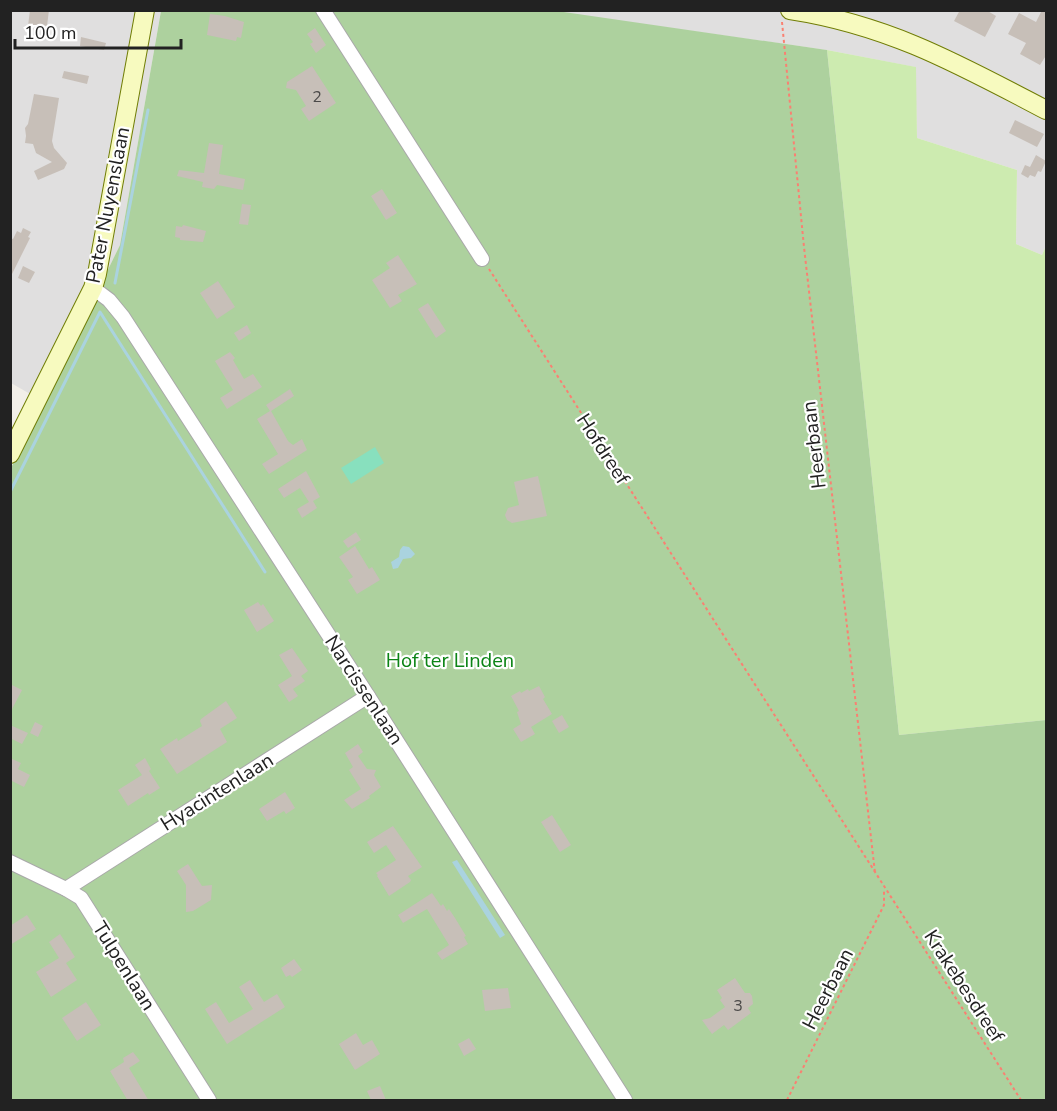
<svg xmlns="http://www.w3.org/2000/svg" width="1057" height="1111" font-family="'Nunito Sans',sans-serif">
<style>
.residential{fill:#e0dfdf}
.grass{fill:#cdebb0}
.forest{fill:#add19e}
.pitch{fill:#88e0be}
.water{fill:#aad3df}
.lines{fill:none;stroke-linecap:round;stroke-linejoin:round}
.stream{stroke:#aad3df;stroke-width:3}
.building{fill:#c7bfb8}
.street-casing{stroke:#a9a9a9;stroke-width:16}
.secondary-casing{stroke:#707d05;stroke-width:20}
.path{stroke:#fa8072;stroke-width:2;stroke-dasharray:3 3;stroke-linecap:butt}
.street{stroke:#fff;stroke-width:14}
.secondary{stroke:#f7fabf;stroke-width:18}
.labels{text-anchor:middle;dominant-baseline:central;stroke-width:4.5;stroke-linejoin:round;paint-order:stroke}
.number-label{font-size:16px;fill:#4b4948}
.street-label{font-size:20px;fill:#222;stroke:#fff}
.park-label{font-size:20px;fill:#0c8416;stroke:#fff}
</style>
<rect width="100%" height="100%" fill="#f2efe9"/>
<!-- residential -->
<g class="residential">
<path d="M11 11H161L120 245 44 402 11 383Z"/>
<path d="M550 11H1046V246L1042 255 1016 244 1017 170 917 138 915 67 827 50Z"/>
</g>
<!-- grass -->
<path class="grass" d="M827 50 916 67 917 138 1017 170 1016 244 1042 255 1046 246V720L899 735Z"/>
<!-- forest -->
<path class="forest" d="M550 10 827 50 899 735 1046 720V1100H11L10 470 120 245 161 11Z"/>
<!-- pitch -->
<path class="pitch" d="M375 447 384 463 351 484 341 468Z"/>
<!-- water -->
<g class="water">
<path d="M403 546 409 547 415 554 411 558 403 559 398 568 393 569 391 562 399 557 400 550Z"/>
<path d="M457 860 505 935 500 938 452 862Z"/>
</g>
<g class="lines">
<!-- stream -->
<g class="stream">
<path d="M115 283 148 110"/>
<path d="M10 492 100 312 265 572"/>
</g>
</g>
<!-- building -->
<g class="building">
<path d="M30 10H49L47 26 40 25 39 27 28 26Z"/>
<path d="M960 10H986L996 16 985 37 954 21Z"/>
<path d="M1042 10H1047V54L1040 65 1020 54 1026 43 1008 34 1019 13 1036 22Z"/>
<path d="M210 14 225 16 244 22 241 38 237 37 236 41 207 35Z"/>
<path d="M315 28 326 45 316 53 310 44 313 42 307 34Z"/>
<path d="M81 37 106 43 104 50 80 46Z"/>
<path d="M312 66 336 103 309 121 301 109 306 106 296 90 286 88 287 82Z"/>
<path d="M64 71 89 76 87 84 62 78Z"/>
<path d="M34 94 59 98 52 141 54 148 67 163 64 169 38 180 34 171 52 162 36 153 33 144 25 143 26 136 25 128 28 124Z"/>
<path d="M1015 120 1044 134 1037 147 1009 133Z"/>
<path d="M209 143 223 145 219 174 245 179 243 190 217 185 214 189 202 187 203 182 177 176 179 170 204 173Z"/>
<path d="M1036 155 1046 161 1041 172 1038 171 1035 177 1030 175 1028 178 1021 174 1025 165 1030 167Z"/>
<path d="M382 189 397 213 386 220 371 196Z"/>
<path d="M242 204 251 205 248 225 239 224Z"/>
<path d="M183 225 206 231 203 242 180 240V238L175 237 176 226 182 227Z"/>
<path d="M23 228 31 232 28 237 30 238 10 278V238L13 239 17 231 21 233Z"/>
<path d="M398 255 417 284 398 295 402 301 390 308 372 280 390 268 386 263Z"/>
<path d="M23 266 35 272 29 283 18 278Z"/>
<path d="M218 281 235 307 217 319 200 293Z"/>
<path d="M428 303 446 331 436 338 418 309Z"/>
<path d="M247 325 251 333 239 341 234 333Z"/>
<path d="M230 352 235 358 233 360 244 379 253 374 262 387 227 409 220 398 233 390 215 361Z"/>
<path d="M290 389 294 396 271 411 288 441 293 445 302 439 307 450 269 474 262 464 278 454 257 419 270 411 266 405Z"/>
<path d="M306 471 320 497 313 501 317 508 302 518 297 509 309 502 300 488 284 498 278 489Z"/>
<path d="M538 476 547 516 512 523 507 520 505 515 508 508 519 505 514 482Z"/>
<path d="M356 532 361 540 348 548 343 541Z"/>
<path d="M355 546 369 569 372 567 380 580 357 594 348 580 353 577 339 557Z"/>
<path d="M258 602 261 606 263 604 274 621 257 632 244 610Z"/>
<path d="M292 648 308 671 301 676 305 681 293 689 298 696 289 702 278 685 292 676 279 655Z"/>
<path d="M10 684 22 690 10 713Z"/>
<path d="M539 686 545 697 543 699 552 714 531 727 535 734 521 742 513 729 521 724 517 712 519 711 511 696 520 691 521 693 528 689 529 691Z"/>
<path d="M226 701 237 718 220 729 227 742 177 774 160 749 177 738 178 741 202 726 200 721 201 719Z"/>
<path d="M562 715 569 727 559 733 552 721Z"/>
<path d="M35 722 43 726 38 737 30 733Z"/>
<path d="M10 725 28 733 22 744 10 738Z"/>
<path d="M358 744 363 752 358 756 367 769 376 770 374 775 381 787 369 796 370 798 352 809 344 800 361 789 349 770 353 767 345 753Z"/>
<path d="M10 758 21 763 18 769 30 775 24 787 12 781 10 785Z"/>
<path d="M145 758 151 769 149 771 160 788 149 795 148 793 128 806 118 790 142 775 135 765Z"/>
<path d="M285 792 295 808 286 814 284 811 267 821 259 809Z"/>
<path d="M552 815 571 845 560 852 541 822Z"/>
<path d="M393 826 422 867 408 876 411 880 410 882 389 896 377 876 378 875 376 873 396 860 386 845 374 853 367 842Z"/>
<path d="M188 864 202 886 212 885 211 900 193 911 186 912V885L177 871Z"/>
<path d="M432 893 441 906 443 904 447 911 449 909 455 918 466 936 464 937 468 944 442 960 437 953 449 945 427 909 403 923 398 915Z"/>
<path d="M27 915 36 929 10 945V926Z"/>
<path d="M60 934 75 957 66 963 77 980 51 997 36 972 59 958 49 942Z"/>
<path d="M294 959 302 970 292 977 290 975 286 977 281 968Z"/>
<path d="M735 978 745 993H750L752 996 753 1004 748 1008 751 1013 728 1030 724 1025 712 1034 702 1020 710 1018 725 1007 720 1000 722 998 717 990Z"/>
<path d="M250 980 264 1002 277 994 285 1007 227 1044 205 1009 216 1002 229 1023 253 1009 239 987Z"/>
<path d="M508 988 511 1008 485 1011 482 990Z"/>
<path d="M86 1002 101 1025 77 1041 62 1018Z"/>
<path d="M356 1033 363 1045 372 1040 380 1054 355 1070 339 1044Z"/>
<path d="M469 1038 476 1049 464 1056 458 1044Z"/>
<path d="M133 1052 140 1061 129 1068 149 1101H128L110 1071 124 1062 123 1058Z"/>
<path d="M380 1086 386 1100H371L367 1091Z"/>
</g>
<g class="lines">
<defs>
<g id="street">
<path d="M323 10 482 259"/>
<path d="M93 288 109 300 123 317 368 696 625 1100"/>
<path d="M10 862 66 889 81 898 209 1100"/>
<path d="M66 889 368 696"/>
</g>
<g id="secondary">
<path d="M790 10C889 25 960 65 1046 110"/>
<path d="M10 454 93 288 97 274 145 10"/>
</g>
</defs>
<!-- street casing -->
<use href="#street" class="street-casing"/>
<!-- secondary casing -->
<use href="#secondary" class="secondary-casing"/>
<!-- path -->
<g class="path">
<path d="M782 22 804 247 875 873"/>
<path d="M489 269 1021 1100"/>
<path d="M787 1100 884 905V890"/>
</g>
<!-- street -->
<use href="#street" class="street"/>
<!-- secondary -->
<use href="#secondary" class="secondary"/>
</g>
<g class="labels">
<!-- number labels -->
<g class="number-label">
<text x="317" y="97">2</text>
<text x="738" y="1006">3</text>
</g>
<!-- street labels -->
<g class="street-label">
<text transform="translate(108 205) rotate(-79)">Pater Nuyenslaan</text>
<text transform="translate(814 445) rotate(-97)">Heerbaan</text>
<text transform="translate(603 449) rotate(57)">Hofdreef</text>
<text transform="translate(364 690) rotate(57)">Narcissenlaan</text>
<text transform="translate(217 792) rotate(-32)">Hyacintenlaan</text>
<text transform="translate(124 966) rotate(58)">Tulpenlaan</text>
<text transform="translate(964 986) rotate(57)">Krakebesdreef</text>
<text transform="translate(828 989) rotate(-63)">Heerbaan</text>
</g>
<!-- park labels -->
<g class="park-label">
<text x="450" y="660">Hof ter Linden</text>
</g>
</g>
<!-- border -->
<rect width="1057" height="1111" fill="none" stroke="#222222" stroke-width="24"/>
<!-- scale -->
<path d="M15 39v9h166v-9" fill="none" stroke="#222222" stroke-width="3"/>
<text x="24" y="39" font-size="18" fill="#222222" stroke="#ffffff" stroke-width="4.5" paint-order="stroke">100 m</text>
</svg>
